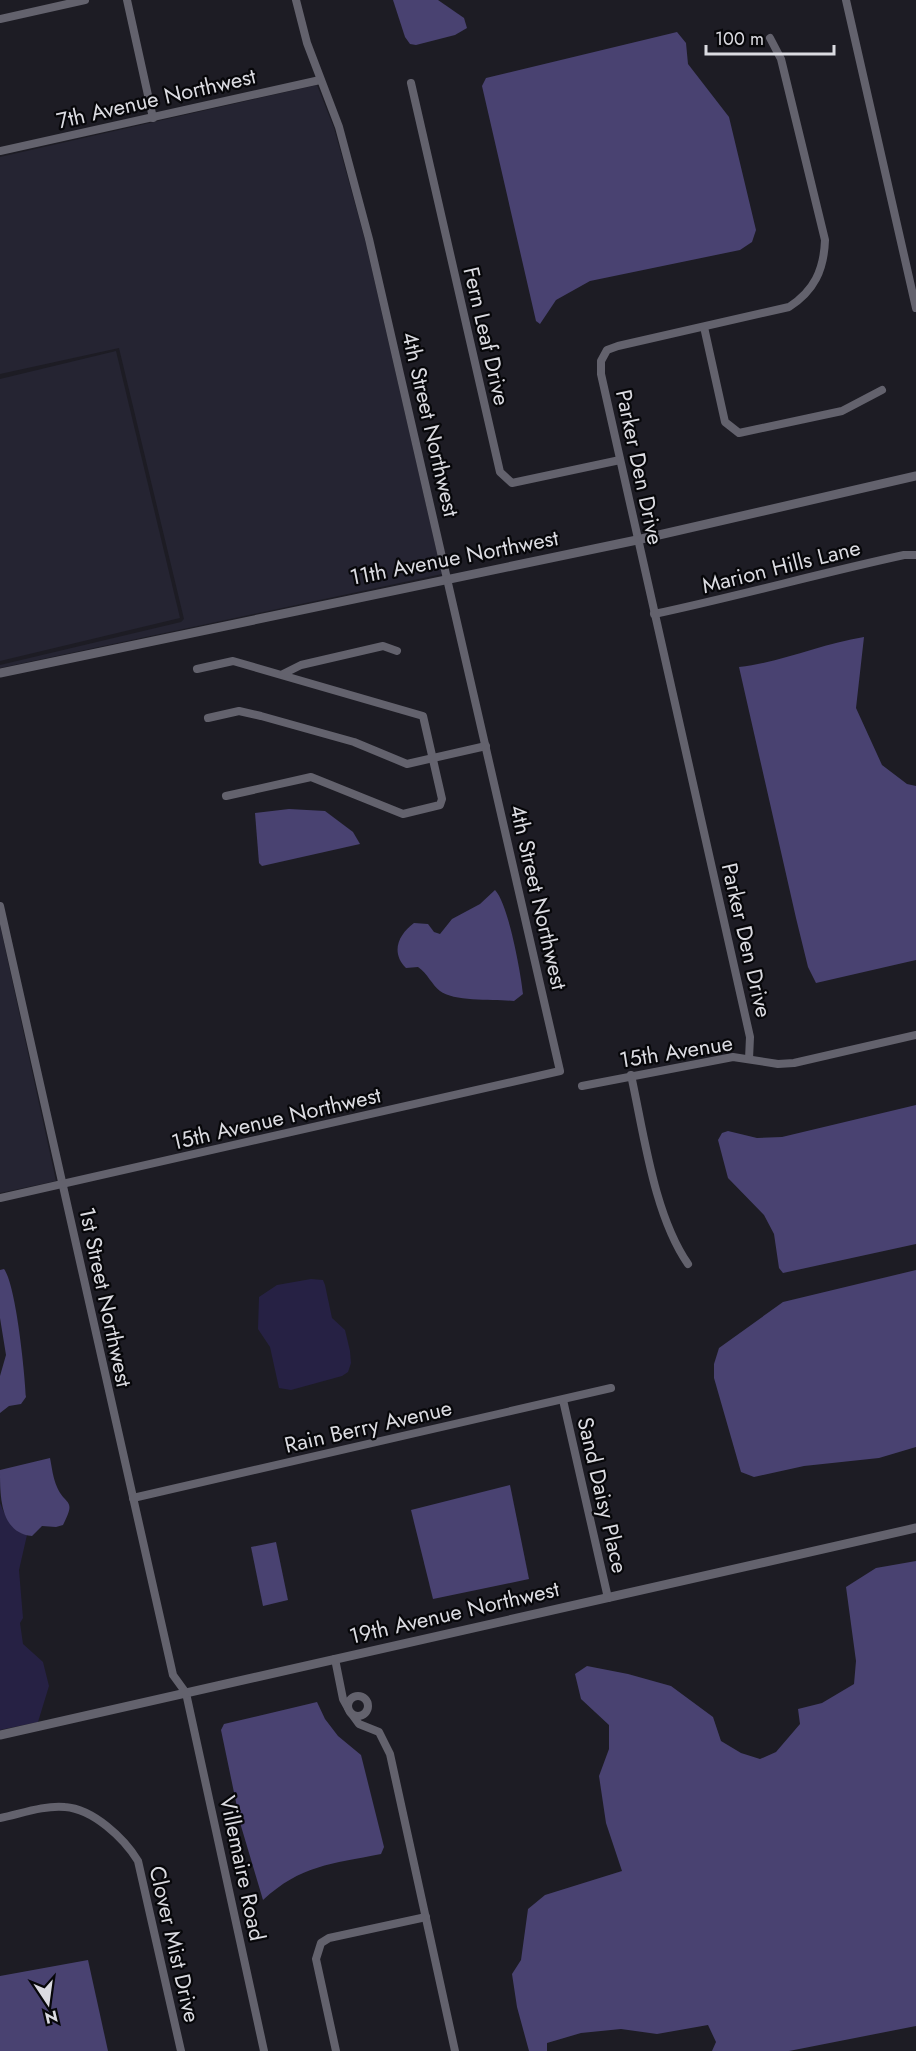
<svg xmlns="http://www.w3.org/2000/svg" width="916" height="2051" font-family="Jost,sans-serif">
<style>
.built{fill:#252432}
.green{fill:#262144}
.water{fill:#494271}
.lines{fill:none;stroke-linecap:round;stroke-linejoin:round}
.minor{stroke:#63626d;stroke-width:8}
.tertiary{stroke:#63626d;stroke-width:9}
.labels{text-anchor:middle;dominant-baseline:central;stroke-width:4.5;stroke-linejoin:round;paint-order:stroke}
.street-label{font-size:22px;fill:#dbdbe1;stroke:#07070a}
</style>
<rect width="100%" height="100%" fill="#1d1c24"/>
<!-- built -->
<g class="built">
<path d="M317 85 334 128 365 240 442 574 0 668V665L181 622 184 619 119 348 0 374V157Z"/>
<path d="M116 351 180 618 0 661V379Z"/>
<path d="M0 925 56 1181 0 1193Z"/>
</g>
<!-- green -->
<g class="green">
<path d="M311 1279 323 1280 325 1285 332 1318 345 1330 350 1351 351 1363 348 1372 342 1376 291 1390 279 1388 270 1347 258 1329 259 1297 277 1285Z"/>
<path d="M0 1503C5 1516 13 1532 27 1535L19 1570 23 1618 20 1623 23 1644 43 1662 49 1686 38 1722 0 1730Z"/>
</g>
<!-- water -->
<g class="water">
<path d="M393 0H438L464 18 467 28 455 35 416 45 410 44 405 37Z"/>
<path d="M677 32 686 43 688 64 729 117 756 230 752 242 740 250 590 281 556 300 540 324 536 321 482 86 486 78Z"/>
<path d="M864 637 856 708 882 765 907 784 916 786V960L816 983 808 967 796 918 739 667C782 662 821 644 864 637Z"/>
<path d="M289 809 325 811 353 832 360 844 262 866 259 863 255 813Z"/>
<path d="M495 890C508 903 521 973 523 994L514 1001C496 999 454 1002 440 991 432 985 428 974 418 967L406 968C390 952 399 934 414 923L428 924 434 932 440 934 452 919 480 904Z"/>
<path d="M916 1105V1244L783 1273 779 1268 774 1234 764 1215 728 1178 718 1140 722 1133 728 1131 757 1138 782 1137Z"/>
<path d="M4 1269C16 1285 25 1373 26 1397L21 1404 9 1406 0 1413V1376L6 1355 0 1318V1270Z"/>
<path d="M916 1270V1447L879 1458 804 1466 754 1477 741 1472 714 1378V1364L719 1348 783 1302Z"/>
<path d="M50 1458C52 1468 53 1478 57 1487 65 1506 77 1498 63 1525L56 1527 42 1526 32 1536C0 1533 0 1496 0 1470Z"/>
<path d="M510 1485 529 1579 433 1599 411 1510Z"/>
<path d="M276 1542 288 1600 263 1606 251 1547Z"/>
<path d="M916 1561V2026L789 2051H712L716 2042 708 2025 657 2034 621 2029 581 2033 547 2043V2051H529L517 2007 512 1974 521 1960 528 1909 545 1895 622 1871 606 1823 599 1776 609 1749V1725L581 1699 575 1674 587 1666 628 1674 671 1686 713 1717 721 1741 741 1753 760 1759 776 1752 800 1724 798 1709 822 1703 854 1684 856 1661 846 1587 876 1568Z"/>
<path d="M317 1702 325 1719 338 1736 361 1755 384 1847 381 1854C331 1864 301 1865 263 1900L241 1826 221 1730 224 1724Z"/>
<path d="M88 1960 108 2051H0V1976Z"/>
</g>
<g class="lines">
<!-- minor -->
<g class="minor">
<path d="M127 0 153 118"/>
<path d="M846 0 916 308"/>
<path d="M0 19 85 0"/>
<path d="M411 83 500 472 512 483 620 460"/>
<path d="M0 151 320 80"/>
<path d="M704 327 725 422 739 433 842 411 882 390"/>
<path d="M654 614C738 596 821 573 904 555H916"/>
<path d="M197 669 233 661 423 716 442 799 440 805 403 814 311 777 226 796"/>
<path d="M283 674 301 665 383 646 397 651"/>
<path d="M208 718 239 711 261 716 354 742 407 764 486 746"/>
<path d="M0 906 173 1675 186 1693 264 2051"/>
<path d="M749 1059 750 1037 601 374V361L607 350 618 346 789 307C814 291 824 270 825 240L781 59 770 38"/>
<path d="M631 1075C644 1134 654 1215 688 1264"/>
<path d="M582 1086 733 1057 778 1064 794 1063 916 1035"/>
<path d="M0 1198 560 1071 369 239 339 127 307 43 296 0"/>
<path d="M563 1400 608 1598"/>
<path d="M133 1498 611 1388"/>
<path d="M335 1659 343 1699 348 1708"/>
<circle cx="358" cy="1706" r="10"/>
<path d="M351 1713 359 1724 379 1732 390 1754 455 2051"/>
<path d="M0 1818C20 1814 44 1805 65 1807 93 1809 124 1838 138 1861L181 2051"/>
<path d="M336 2051 316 1959 321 1943 329 1938 426 1917"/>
</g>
<!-- tertiary -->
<g class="tertiary">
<path d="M0 673 637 540 916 476"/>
<path d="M0 1735 916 1528"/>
</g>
</g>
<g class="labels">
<!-- street labels -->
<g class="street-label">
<text transform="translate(156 98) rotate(-13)">7th Avenue Northwest</text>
<text transform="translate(487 336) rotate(77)">Fern Leaf Drive</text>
<text transform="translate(431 424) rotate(77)">4th Street Northwest</text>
<text transform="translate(640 467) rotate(78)">Parker Den Drive</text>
<text transform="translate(454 557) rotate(-11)">11th Avenue Northwest</text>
<text transform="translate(781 566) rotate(-14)">Marion Hills Lane</text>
<text transform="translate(539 897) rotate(77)">4th Street Northwest</text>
<text transform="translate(747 940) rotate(77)">Parker Den Drive</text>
<text transform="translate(676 1051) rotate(-9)">15th Avenue</text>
<text transform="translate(276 1118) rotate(-13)">15th Avenue Northwest</text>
<text transform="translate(106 1297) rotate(78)">1st Street Northwest</text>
<text transform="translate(368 1426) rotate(-13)">Rain Berry Avenue</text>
<text transform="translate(603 1495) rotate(77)">Sand Daisy Place</text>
<text transform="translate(454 1612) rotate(-13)">19th Avenue Northwest</text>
<text transform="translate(243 1868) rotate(78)">Villemaire Road</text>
<text transform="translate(175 1944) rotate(77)">Clover Mist Drive</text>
</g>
</g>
<!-- north arrow -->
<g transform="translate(48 2003) rotate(167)" stroke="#07070a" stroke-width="4.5" paint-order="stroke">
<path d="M0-4.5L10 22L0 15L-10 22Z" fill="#dbdbe1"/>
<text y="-9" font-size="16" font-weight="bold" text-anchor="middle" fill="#dbdbe1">N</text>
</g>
<!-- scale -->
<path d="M706 45v9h128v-9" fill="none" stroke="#dbdbe1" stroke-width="3"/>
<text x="715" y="45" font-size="18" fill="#dbdbe1" stroke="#07070a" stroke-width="4.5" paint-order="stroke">100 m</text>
</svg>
